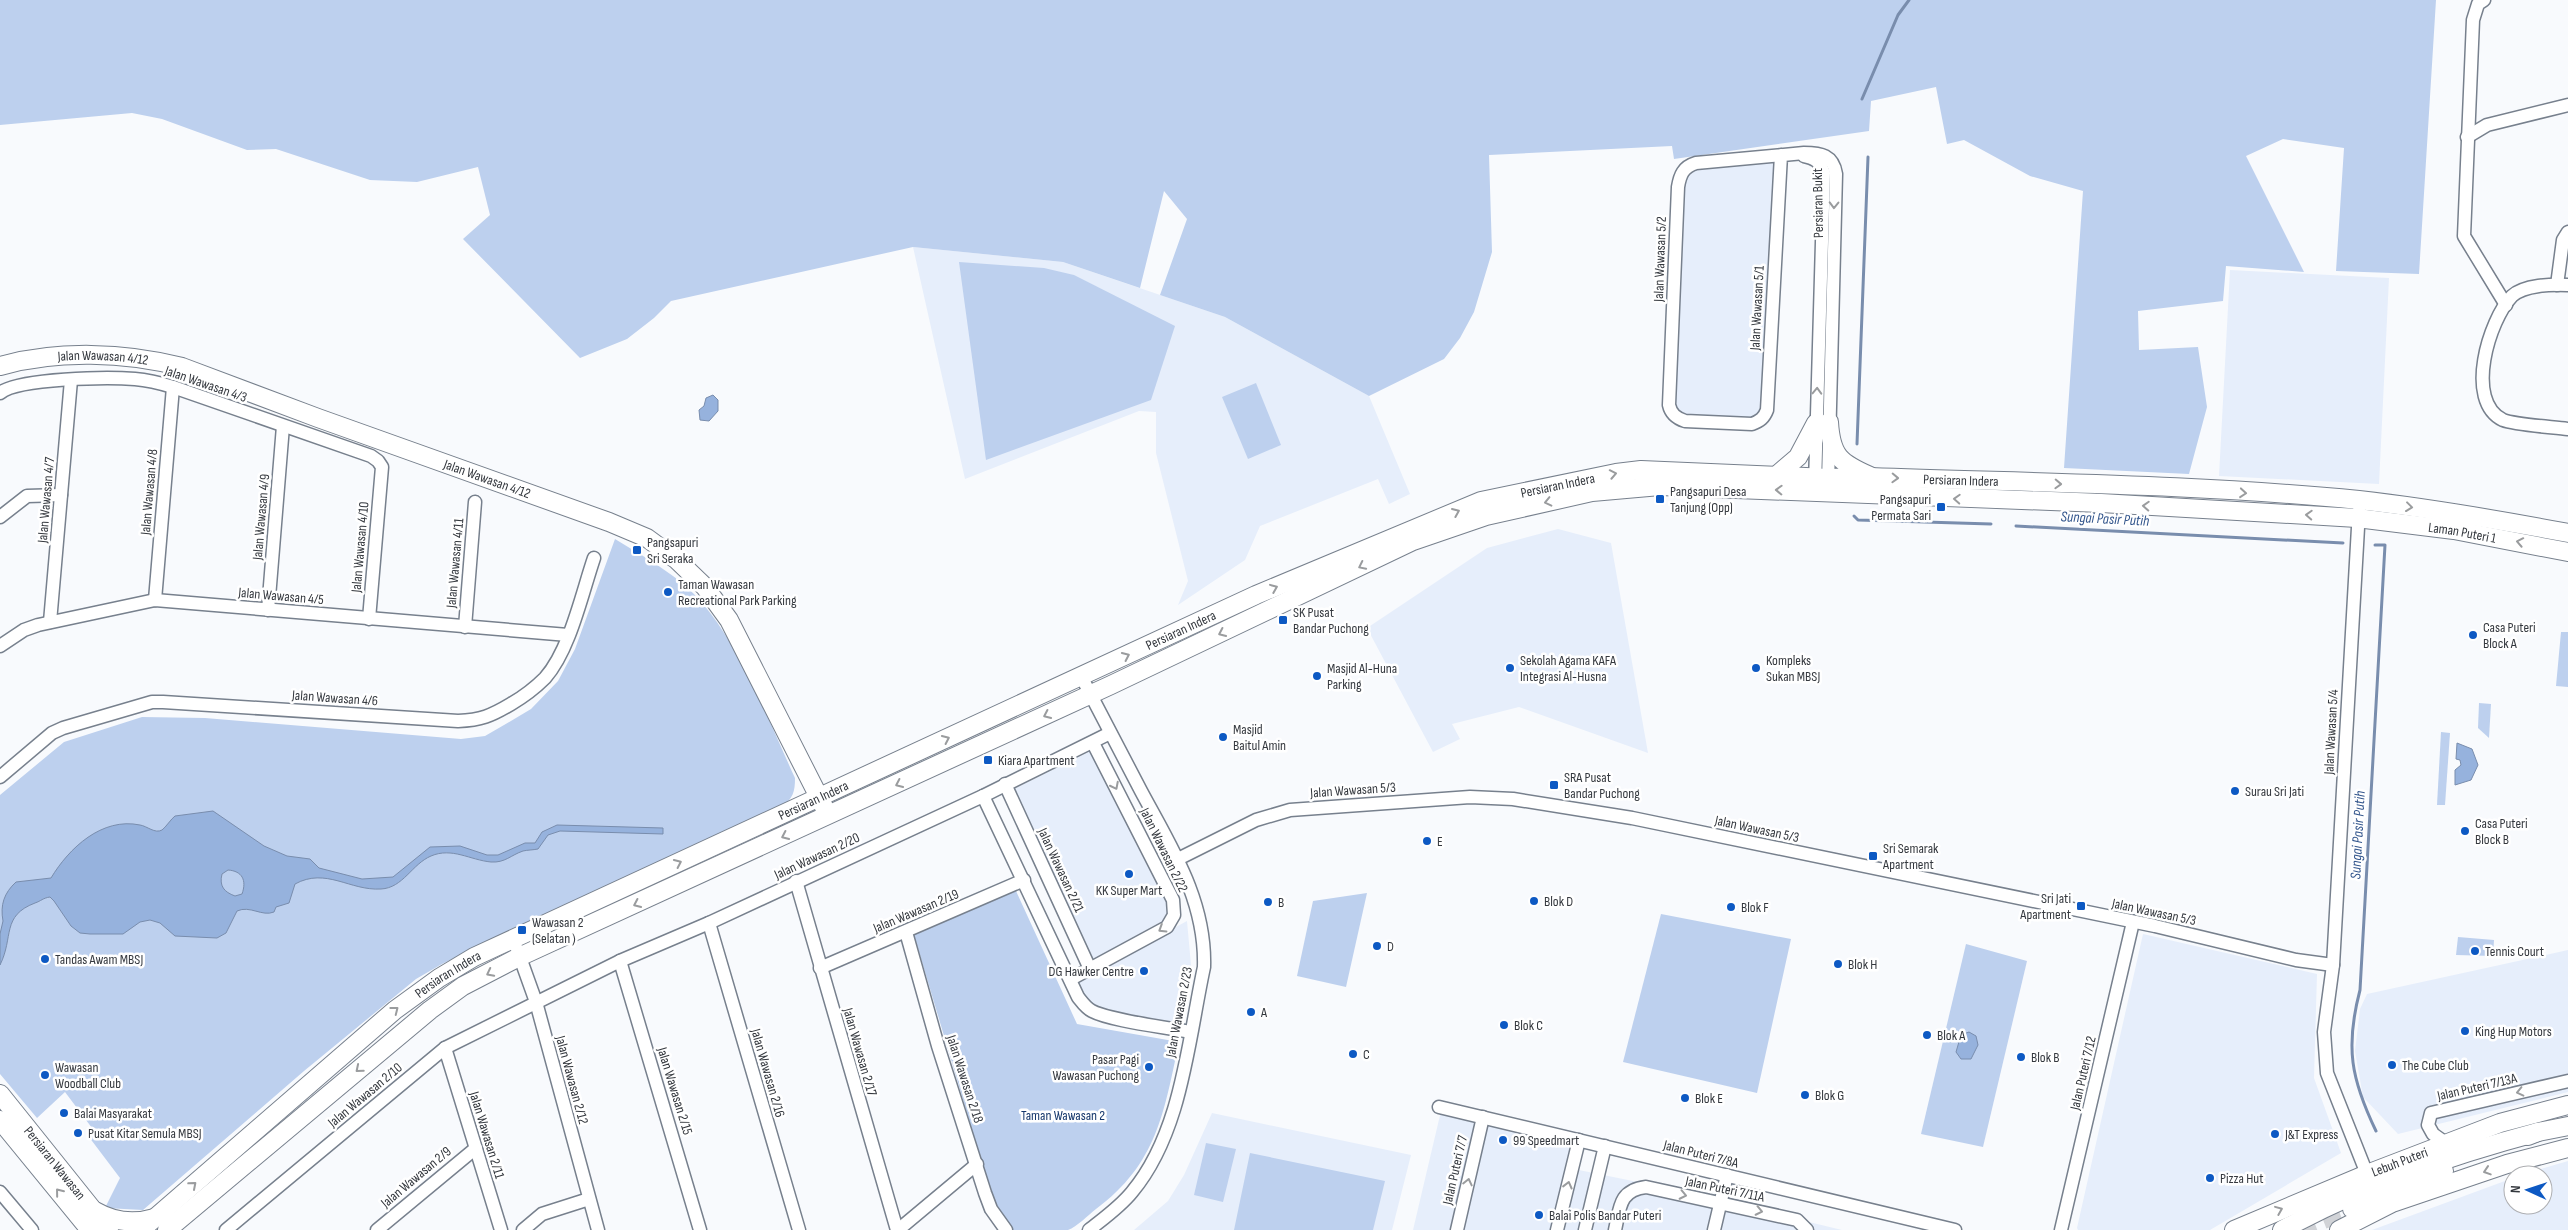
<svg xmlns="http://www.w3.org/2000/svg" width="2568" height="1230" font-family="'Sofia Sans Condensed',sans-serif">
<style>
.built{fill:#e6eefb}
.green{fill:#bdd0ee}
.water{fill:#96b2dd;stroke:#798dad;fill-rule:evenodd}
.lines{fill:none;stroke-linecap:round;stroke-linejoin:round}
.stream{stroke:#798dad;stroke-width:3}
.secondary-tunnel{stroke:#d1d3d7;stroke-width:18;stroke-dasharray:18 9;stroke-linecap:butt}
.street-casing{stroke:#77808d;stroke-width:15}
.secondary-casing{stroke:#77808d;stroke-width:20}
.street{stroke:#fff;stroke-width:12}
.secondary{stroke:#fff;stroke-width:18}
.oneway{stroke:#9a9c9e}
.poi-dot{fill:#0d59c3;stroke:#fff;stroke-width:2}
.labels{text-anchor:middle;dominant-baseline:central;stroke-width:5;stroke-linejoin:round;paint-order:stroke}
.street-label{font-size:14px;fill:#34383e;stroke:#fff}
.poi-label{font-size:14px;fill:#34383e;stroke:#fff;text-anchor:start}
.park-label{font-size:14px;fill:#14366b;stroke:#fff}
.water-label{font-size:15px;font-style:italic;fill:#32558c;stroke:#fff}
</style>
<rect width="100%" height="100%" fill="#f8fafd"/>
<!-- built -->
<g class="built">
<path d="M1775 160 1762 411 1753 419 1686 416 1680 414 1674 404 1683 185 1691 168Z"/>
<path d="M913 247 1063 262 1225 317 1369 396 1410 494 1389 504 1378 479 1260 526 1245 560 1178 605 1188 581 1156 453V412L1139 411 965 479Z"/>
<path d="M2230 270 2389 278 2379 484 2219 476Z"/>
<path d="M1558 529 1611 543 1648 753 1519 707 1452 724 1460 739 1433 752 1367 628 1487 548Z"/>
<path d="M1093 750 1170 904V917L1092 960 1012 790Z"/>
<path d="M1187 921 1191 965 1182 1014 1168 1024 1102 1011 1084 1000 1076 981Z"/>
<path d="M2143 934 2317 974 2314 1078 2341 1153 2210 1230H2078L2077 1228Z"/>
<path d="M2568 950V1092L2398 1134 2363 1097 2355 1051 2360 1009 2367 994Z"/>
<path d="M1441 1111 1575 1143 1569 1168 1677 1190 1842 1230H1413Z"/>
<path d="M1212 1113 1411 1155 1392 1230H1134L1168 1201 1184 1175Z"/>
<path d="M2568 1161V1230H2372L2513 1178V1205H2543V1175H2520Z"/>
</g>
<!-- green -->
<g class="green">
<path d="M0 0H2436L2419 274 2336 271 2344 148 2283 139 2246 156 2304 272 2226 266 2223 301 2138 311 2139 350 2198 347 2207 407 2189 474 2064 468 2083 191 2030 176 1964 140 1947 144 1936 87 1871 101 1869 131 1674 159 1672 146 1489 155 1492 252 1474 312 1460 338 1444 359 1369 396 1225 317 1160 295 1187 219 1164 191 1140 288 1063 262 913 247 671 301 654 318 627 339 580 358 463 239 490 215 478 167 417 182 370 180 276 149 247 150 162 119 132 113 0 125Z"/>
<path d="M959 262 1044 268 1074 275 1175 326 1151 400 986 460Z"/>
<path d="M1256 383 1281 445 1248 459 1222 397Z"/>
<path d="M615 539C638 553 661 566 682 583 734 626 767 718 795 778 795 792 793 798 782 807L517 927 442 964 416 979 304 1071 143 1210 105 1208 120 1178 89 1137 95 1132 65 1092 37 1118 0 1074V795L64 742 142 717 205 718 461 739 485 736 504 725 531 709 558 681 575 649Z"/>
<path d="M2561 632H2568V687L2556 686Z"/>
<path d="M2479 703 2491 704 2489 738 2478 728Z"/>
<path d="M2441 732 2450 733 2445 805H2437Z"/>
<path d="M1016 891 1077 1024 1179 1042C1164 1112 1157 1164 1096 1209 1088 1215 1077 1227 1068 1230 1058 1230 1023 1230 1010 1230L995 1207 914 935Z"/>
<path d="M1367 893 1346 987 1297 976 1313 901Z"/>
<path d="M1661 914 1791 939 1757 1093 1623 1062Z"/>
<path d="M2458 937 2494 940 2493 956 2456 955Z"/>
<path d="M1966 944 2027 961 1983 1147 1921 1134Z"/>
<path d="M1206 1143 1236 1149 1223 1202 1194 1195Z"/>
<path d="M1250 1153 1385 1181 1373 1230H1234Z"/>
</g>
<!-- water -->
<g class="water">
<path d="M713 395 718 400V411L709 421 700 420 699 410 704 406 706 398Z"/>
<path d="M2457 743 2472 749 2478 765 2471 780 2455 785V770L2461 765 2460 760 2456 759Z"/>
<path d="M213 811 264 846 287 856 310 859 319 868 362 879 393 877 430 847 460 846 487 855H498L525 843H535L542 832 557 825 663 828V834L560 831 548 835 538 849C533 850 527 850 523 851 511 855 505 863 491 862 470 860 452 847 431 856 412 864 403 888 381 889 350 891 326 867 295 884L289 903 276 907 274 912C262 917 250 905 237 911L226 933 217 938 175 936 160 923 150 920 140 922 123 934H90L80 933 71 926 54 901 50 897C43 898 41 901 35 903 1 916 14 937 0 965V934L3 921C0 905 4 893 16 882L51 878C69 848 102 817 140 825 147 826 155 834 162 830 166 827 171 819 175 816ZM228 870C242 871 247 880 242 894L235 896C224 892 219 886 222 874Z"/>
<path d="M1969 1032 1976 1036 1978 1045 1971 1059H1961L1956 1052 1961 1035Z"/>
</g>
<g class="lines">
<!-- stream -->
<g class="stream">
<path d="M1862 99 1898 15 1909 0"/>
<path d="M1857 444 1868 157"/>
<path d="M1854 516 1858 520 1991 524"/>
<path d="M2016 526 2343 543"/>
<path d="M2375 545H2385L2360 990C2345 1047 2351 1079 2376 1131"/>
</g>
<!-- secondary-tunnel -->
<path class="secondary-tunnel" d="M2298 1230 2352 1209"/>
<defs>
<g id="street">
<path d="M2484 0 2478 4 2473 20 2464 236 2506 305"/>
<path d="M2467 137 2487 125 2568 105"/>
<path d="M1781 155 1767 410C1764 418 1760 421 1752 424L1685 421C1676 418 1671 414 1669 405L1678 187C1680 175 1683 167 1696 163L1804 153C1821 153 1833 155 1836 174L1828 484"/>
<path d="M1804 156C1815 158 1820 162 1824 173L1815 484"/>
<path d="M2557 285 2563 240 2568 232"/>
<path d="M2568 285C2552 284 2524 285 2512 296 2489 320 2464 401 2503 420 2516 425 2553 427 2568 429"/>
<path d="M0 393C19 378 108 377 135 379 148 380 160 383 173 387L371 456 378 461 382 467 369 619"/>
<path d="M2359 510 2333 965 2324 1032 2327 1073 2367 1174"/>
<path d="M0 517 27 496 61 495"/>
<path d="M155 600 173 387"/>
<path d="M268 610 283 426"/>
<path d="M50 622 71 380"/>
<path d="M465 627 475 502"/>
<path d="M0 646 24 630 38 625 155 600 568 635"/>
<path d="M1081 676C1101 715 1121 753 1141 791 1171 847 1206 900 1204 967 1188 1041 1182 1132 1132 1192 1120 1207 1104 1218 1089 1230"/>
<path d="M0 777 52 733 63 728 152 702H163L458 721C481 720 491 716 511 704 523 697 535 688 545 678 570 650 582 593 594 558"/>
<path d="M1005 784 1090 969"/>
<path d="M983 796 1078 997C1082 1002 1086 1008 1092 1011 1111 1021 1166 1027 1190 1032"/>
<path d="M1178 859 1256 820 1290 810 1470 797 1513 799 1632 818 2155 926 2296 960 2333 965"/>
<path d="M796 881 897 1230"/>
<path d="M709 923 799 1230"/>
<path d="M906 932 938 1046 985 1193 991 1209 1006 1230"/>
<path d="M517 949 536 1002 598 1230"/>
<path d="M620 961 700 1230"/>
<path d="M820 968 1024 880"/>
<path d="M1071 979 1167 927 1174 915 1173 900 1093 743"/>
<path d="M445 1048 501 1230"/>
<path d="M1439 1107 1955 1230"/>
<path d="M2447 1144 2433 1134 2428 1125 2431 1113 2568 1081"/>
<path d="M0 1192 32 1230"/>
<path d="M226 1230 445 1048 620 961 709 923 983 796 1110 733"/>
<path d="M377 1230 476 1148"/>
<path d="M523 1230 542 1214 589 1199"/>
<path d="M898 1230 977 1164"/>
<path d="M1457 1230 1483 1117"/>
<path d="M1557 1230 1579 1140"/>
<path d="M1585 1230 1605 1146"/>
<path d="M1615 1230C1620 1208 1619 1190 1646 1187L1797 1220 1807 1230"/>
<path d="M1714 1230 1727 1175"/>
<path d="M2061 1230 2133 922"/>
</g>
<g id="secondary">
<path id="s1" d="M0 366C57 350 125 352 182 367L318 418 609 522 647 538 677 560 705 587 729 620 824 807"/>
<path d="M1829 422C1831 456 1840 463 1870 476"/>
<path d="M1777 475 1798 457 1816 423"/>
<path id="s2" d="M0 1094 109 1230"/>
<path d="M0 1120 90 1230"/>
<path d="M2528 1136 2538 1132 2568 1126"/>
<path d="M2352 1209 2444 1171"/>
<path d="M95 1211C114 1222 134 1224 154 1218"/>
<path id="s3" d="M141 1230 395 1010 439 978 474 957 1256 595 1481 501 1616 473 1641 470 1828 478 1871 477C2034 483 2197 484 2359 500 2429 508 2499 520 2568 533"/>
<path id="s4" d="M167 1230 430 1010 463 986 519 957 1111 685 1413 541 1486 516 1592 492 1660 486 2101 503 2357 518 2454 530 2568 552"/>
<path id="s5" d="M2234 1230 2367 1174 2500 1123 2568 1105"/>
<path d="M2282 1230C2365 1185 2448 1156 2538 1132"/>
<path d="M2339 1230 2392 1203 2507 1164 2568 1148"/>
</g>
</defs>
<!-- street casing -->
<use href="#street" class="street-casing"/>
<!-- secondary casing -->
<use href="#secondary" class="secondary-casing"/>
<!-- street -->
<use href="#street" class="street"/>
<!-- secondary -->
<use href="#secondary" class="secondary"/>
</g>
<!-- one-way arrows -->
<defs><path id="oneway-chevron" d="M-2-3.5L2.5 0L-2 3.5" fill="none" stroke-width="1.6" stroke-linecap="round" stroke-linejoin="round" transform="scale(1.25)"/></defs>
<g class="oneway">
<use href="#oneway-chevron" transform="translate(1834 205) rotate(91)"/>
<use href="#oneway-chevron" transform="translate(1817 391) rotate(-88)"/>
<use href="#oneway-chevron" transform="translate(1613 474) rotate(-11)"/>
<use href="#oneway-chevron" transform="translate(1895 478) rotate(2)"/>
<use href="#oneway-chevron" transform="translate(2058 484) rotate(2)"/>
<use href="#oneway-chevron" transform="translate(1779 490) rotate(-178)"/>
<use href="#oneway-chevron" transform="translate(2243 493) rotate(5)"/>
<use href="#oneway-chevron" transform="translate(1957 499) rotate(-177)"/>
<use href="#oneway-chevron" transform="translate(1548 502) rotate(167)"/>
<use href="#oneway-chevron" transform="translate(2146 506) rotate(-177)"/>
<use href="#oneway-chevron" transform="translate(2409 507) rotate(7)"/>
<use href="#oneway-chevron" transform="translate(1456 512) rotate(-23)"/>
<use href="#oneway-chevron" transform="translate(2309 515) rotate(-177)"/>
<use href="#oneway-chevron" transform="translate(2520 542) rotate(-169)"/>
<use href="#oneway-chevron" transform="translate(1362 566) rotate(154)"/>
<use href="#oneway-chevron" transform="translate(1274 588) rotate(-22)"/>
<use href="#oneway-chevron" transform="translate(1222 633) rotate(155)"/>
<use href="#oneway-chevron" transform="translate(1126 656) rotate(-25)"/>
<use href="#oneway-chevron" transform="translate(1047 715) rotate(155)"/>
<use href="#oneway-chevron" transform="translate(946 739) rotate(-25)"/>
<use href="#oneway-chevron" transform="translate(899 784) rotate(155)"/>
<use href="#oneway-chevron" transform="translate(1115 786) rotate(63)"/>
<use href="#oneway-chevron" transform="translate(785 836) rotate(155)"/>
<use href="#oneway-chevron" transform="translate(678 863) rotate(-25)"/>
<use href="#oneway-chevron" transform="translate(637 904) rotate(155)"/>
<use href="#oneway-chevron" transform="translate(1162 929) rotate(148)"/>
<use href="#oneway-chevron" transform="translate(490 973) rotate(153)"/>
<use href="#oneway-chevron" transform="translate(395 1010) rotate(-38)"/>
<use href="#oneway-chevron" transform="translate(359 1069) rotate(140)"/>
<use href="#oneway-chevron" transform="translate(2520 1092) rotate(167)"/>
<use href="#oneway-chevron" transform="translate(2487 1171) rotate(162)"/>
<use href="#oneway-chevron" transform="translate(1468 1182) rotate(-77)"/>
<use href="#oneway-chevron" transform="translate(193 1185) rotate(-41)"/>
<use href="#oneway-chevron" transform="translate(1568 1185) rotate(-76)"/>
<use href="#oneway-chevron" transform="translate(59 1192) rotate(-129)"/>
<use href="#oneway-chevron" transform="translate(1683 1195) rotate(12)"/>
<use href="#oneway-chevron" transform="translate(2279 1210) rotate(-22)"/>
<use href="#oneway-chevron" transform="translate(1759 1211) rotate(12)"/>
</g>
<!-- markers -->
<g class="poi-dot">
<rect x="1655" y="494" width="10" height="10" rx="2.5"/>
<rect x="1936" y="502" width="10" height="10" rx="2.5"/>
<rect x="632" y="545" width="10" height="10" rx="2.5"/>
<circle cx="668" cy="592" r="5"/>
<rect x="1278" y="615" width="10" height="10" rx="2.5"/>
<circle cx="2473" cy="635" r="5"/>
<circle cx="1510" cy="668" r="5"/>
<circle cx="1756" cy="668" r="5"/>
<circle cx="1317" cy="676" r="5"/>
<circle cx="1223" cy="737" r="5"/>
<rect x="983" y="755" width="10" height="10" rx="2.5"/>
<rect x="1549" y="780" width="10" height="10" rx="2.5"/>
<circle cx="2235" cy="791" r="5"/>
<circle cx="2465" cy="831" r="5"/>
<circle cx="1427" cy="841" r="5"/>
<rect x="1868" y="851" width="10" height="10" rx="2.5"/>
<circle cx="1129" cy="874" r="5"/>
<circle cx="1534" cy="901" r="5"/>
<circle cx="1268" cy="902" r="5"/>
<rect x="2076" y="901" width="10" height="10" rx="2.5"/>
<circle cx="1731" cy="907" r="5"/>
<rect x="517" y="925" width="10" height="10" rx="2.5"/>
<circle cx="1377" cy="946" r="5"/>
<circle cx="2475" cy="951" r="5"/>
<circle cx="45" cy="959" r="5"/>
<circle cx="1838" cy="964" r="5"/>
<circle cx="1144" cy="971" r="5"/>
<circle cx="1251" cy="1012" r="5"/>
<circle cx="1504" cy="1025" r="5"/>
<circle cx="2465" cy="1031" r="5"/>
<circle cx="1927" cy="1035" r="5"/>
<circle cx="1353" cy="1054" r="5"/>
<circle cx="2021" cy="1057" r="5"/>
<circle cx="2392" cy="1065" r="5"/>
<circle cx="1149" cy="1067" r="5"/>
<circle cx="45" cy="1075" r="5"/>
<circle cx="1805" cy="1095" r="5"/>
<circle cx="1685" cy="1098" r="5"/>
<circle cx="64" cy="1113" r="5"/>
<circle cx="78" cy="1133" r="5"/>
<circle cx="2275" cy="1134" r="5"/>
<circle cx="1503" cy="1140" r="5"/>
<circle cx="2210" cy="1178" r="5"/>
<circle cx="1539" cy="1215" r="5"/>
</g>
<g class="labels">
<!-- street labels -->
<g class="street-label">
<text transform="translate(1818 203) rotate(-91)">Persiaran Bukit</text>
<text transform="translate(1660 259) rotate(-88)">Jalan Wawasan 5/2</text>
<text transform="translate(1757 308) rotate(-87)">Jalan Wawasan 5/1</text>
<text stroke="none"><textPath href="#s1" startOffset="104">Jalan Wawasan 4/12</textPath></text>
<text transform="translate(206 384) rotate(19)">Jalan Wawasan 4/3</text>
<text stroke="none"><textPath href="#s1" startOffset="509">Jalan Wawasan 4/12</textPath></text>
<text stroke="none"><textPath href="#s3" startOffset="2020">Persiaran Indera</textPath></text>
<text stroke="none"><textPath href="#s3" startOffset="1615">Persiaran Indera</textPath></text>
<text transform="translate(149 492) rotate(-85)">Jalan Wawasan 4/8</text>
<text transform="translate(46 500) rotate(-85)">Jalan Wawasan 4/7</text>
<text transform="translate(261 517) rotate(-85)">Jalan Wawasan 4/9</text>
<text stroke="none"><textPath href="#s4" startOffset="2491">Laman Puteri 1</textPath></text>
<text transform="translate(360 547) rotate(-85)">Jalan Wawasan 4/10</text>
<text transform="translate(455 563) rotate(-85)">Jalan Wawasan 4/11</text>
<text transform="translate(281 596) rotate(5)">Jalan Wawasan 4/5</text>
<text stroke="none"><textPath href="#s3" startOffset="1210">Persiaran Indera</textPath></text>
<text transform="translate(335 698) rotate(4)">Jalan Wawasan 4/6</text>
<text transform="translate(2331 732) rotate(-87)">Jalan Wawasan 5/4</text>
<text transform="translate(1353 790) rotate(-4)">Jalan Wawasan 5/3</text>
<text stroke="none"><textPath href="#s3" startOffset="805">Persiaran Indera</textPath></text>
<text transform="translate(1757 829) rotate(12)">Jalan Wawasan 5/3</text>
<text transform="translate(1164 850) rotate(64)">Jalan Wawasan 2/22</text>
<text transform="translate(817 856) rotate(-25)">Jalan Wawasan 2/20</text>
<text transform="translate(1061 870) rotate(65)">Jalan Wawasan 2/21</text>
<text transform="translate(916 911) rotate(-23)">Jalan Wawasan 2/19</text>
<text transform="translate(2154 912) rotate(12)">Jalan Wawasan 5/3</text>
<text stroke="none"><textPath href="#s3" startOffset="400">Persiaran Indera</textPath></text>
<text transform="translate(1179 1012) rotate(-79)">Jalan Wawasan 2/23</text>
<text transform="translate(860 1052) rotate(74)">Jalan Wawasan 2/17</text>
<text transform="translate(768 1073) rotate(74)">Jalan Wawasan 2/16</text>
<text transform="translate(2083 1073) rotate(-77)">Jalan Puteri 7/12</text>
<text transform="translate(965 1079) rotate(72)">Jalan Wawasan 2/18</text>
<text transform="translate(572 1080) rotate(75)">Jalan Wawasan 2/12</text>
<text transform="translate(2477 1087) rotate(-13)">Jalan Puteri 7/13A</text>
<text transform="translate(675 1091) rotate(73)">Jalan Wawasan 2/15</text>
<text transform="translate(365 1095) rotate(-40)">Jalan Wawasan 2/10</text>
<text transform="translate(487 1135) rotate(73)">Jalan Wawasan 2/11</text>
<text transform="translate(1701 1154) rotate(14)">Jalan Puteri 7/8A</text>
<text stroke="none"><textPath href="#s5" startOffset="179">Lebuh Puteri</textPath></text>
<text stroke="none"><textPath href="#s2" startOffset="88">Persiaran Wawasan</textPath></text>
<text transform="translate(1455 1170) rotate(-77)">Jalan Puteri 7/7</text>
<text transform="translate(416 1177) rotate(-40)">Jalan Wawasan 2/9</text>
<text transform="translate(1725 1189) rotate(12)">Jalan Puteri 7/11A</text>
</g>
<!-- poi labels -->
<g class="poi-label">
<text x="1670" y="491">Pangsapuri Desa<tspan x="1670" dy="16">Tanjung (Opp)</tspan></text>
<text x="1931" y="499" text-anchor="end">Pangsapuri<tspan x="1931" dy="16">Permata Sari</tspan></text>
<text x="647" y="542">Pangsapuri<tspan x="647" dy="16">Sri Seraka</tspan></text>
<text x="678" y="584">Taman Wawasan<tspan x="678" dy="16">Recreational Park Parking</tspan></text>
<text x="1293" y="612">SK Pusat<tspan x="1293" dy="16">Bandar Puchong</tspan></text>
<text x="2483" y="627">Casa Puteri<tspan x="2483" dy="16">Block A</tspan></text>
<text x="1520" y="660">Sekolah Agama KAFA<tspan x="1520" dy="16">Integrasi Al-Husna</tspan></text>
<text x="1766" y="660">Kompleks<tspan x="1766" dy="16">Sukan MBSJ</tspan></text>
<text x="1327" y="668">Masjid Al-Huna<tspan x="1327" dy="16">Parking</tspan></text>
<text x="1233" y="729">Masjid<tspan x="1233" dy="16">Baitul Amin</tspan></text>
<text x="998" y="760">Kiara Apartment</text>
<text x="1564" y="777">SRA Pusat<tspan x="1564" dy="16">Bandar Puchong</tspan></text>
<text x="2245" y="791">Surau Sri Jati</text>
<text x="2475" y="823">Casa Puteri<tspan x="2475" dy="16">Block B</tspan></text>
<text x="1437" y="841">E</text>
<text x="1883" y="848">Sri Semarak<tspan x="1883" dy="16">Apartment</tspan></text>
<text x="1129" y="890" text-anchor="middle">KK Super Mart</text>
<text x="2071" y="898" text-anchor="end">Sri Jati<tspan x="2071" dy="16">Apartment</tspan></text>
<text x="1544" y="901">Blok D</text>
<text x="1278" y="902">B</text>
<text x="1741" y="907">Blok F</text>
<text x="532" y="922">Wawasan 2<tspan x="532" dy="16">(Selatan）</tspan></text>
<text x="1387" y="946">D</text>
<text x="2485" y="951">Tennis Court</text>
<text x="55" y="959">Tandas Awam MBSJ</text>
<text x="1848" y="964">Blok H</text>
<text x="1134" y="971" text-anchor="end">DG Hawker Centre</text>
<text x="1261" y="1012">A</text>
<text x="1514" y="1025">Blok C</text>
<text x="2475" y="1031">King Hup Motors</text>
<text x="1937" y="1035">Blok A</text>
<text x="1363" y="1054">C</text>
<text x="2031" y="1057">Blok B</text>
<text x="1139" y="1059" text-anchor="end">Pasar Pagi<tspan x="1139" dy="16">Wawasan Puchong</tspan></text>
<text x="2402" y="1065">The Cube Club</text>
<text x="55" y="1067">Wawasan<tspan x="55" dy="16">Woodball Club</tspan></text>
<text x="1815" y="1095">Blok G</text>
<text x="1695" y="1098">Blok E</text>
<text x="74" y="1113">Balai Masyarakat</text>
<text x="88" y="1133">Pusat Kitar Semula MBSJ</text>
<text x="2285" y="1134">J&amp;T Express</text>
<text x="1513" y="1140">99 Speedmart</text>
<text x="2220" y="1178">Pizza Hut</text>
<text x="1549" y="1215">Balai Polis Bandar Puteri</text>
</g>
<!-- park labels -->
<g class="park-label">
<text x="1063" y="1115">Taman Wawasan 2</text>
</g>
<!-- water labels -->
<g class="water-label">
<text transform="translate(2105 519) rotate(3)">Sungai Pasir Putih</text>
<text transform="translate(2358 835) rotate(-87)">Sungai Pasir Putih</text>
</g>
</g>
<!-- north arrow -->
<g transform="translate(2528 1190) rotate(273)"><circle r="24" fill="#ffffff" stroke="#aeafb2"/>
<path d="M0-4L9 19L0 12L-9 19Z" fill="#0d59c3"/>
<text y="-8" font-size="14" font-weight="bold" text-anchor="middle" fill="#34383e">N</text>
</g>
</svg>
